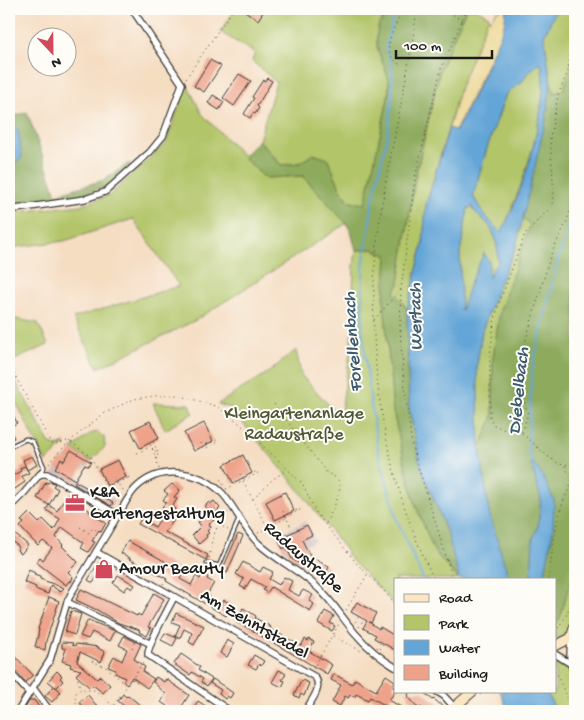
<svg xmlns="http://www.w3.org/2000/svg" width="584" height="720" font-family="'Gochi Hand',sans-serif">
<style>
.industrial{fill:#d1c0bd}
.green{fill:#b2c569;stroke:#677042}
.forest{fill:#8daa5d;stroke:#54633c}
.sand{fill:#eeda9e;stroke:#857b5d}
.water{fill:#64a5d7;stroke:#40607a;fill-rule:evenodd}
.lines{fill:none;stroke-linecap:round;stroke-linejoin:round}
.stream{stroke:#64a5d7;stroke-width:2}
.building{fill:#eea289}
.lane-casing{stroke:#3d3935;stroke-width:5.5}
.street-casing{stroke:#3d3935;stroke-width:8}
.secondary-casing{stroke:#3d3935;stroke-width:11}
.path{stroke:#3d3935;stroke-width:1;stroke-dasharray:1 4;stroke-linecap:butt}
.lane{stroke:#fff;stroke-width:3}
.street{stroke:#fff;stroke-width:5.5}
.secondary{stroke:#fbe6c4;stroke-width:9}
.labels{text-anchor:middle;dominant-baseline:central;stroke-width:4;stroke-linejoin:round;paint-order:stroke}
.park-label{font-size:18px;fill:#505737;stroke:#fdfcf7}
.poi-label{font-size:18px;fill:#1c1c1c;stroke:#fdfcf7;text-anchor:start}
.street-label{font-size:18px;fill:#1c1c1c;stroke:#fdfcf7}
.water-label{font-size:19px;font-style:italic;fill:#3c5a70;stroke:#fdfcf7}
</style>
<rect width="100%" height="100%" fill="#fdfcf7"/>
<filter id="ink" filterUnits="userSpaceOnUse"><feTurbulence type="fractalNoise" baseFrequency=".02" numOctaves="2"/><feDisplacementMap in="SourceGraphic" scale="10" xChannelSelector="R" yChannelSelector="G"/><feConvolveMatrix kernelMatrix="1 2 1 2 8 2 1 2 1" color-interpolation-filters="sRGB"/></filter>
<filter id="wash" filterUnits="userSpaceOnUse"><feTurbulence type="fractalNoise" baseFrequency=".0096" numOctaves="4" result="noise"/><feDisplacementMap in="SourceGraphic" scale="20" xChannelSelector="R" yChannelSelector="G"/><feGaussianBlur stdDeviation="1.12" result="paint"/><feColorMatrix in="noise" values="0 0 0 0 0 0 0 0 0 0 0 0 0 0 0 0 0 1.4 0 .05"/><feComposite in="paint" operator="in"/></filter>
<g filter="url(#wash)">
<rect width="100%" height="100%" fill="#f5ddc2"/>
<!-- industrial -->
<g class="industrial">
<path d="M68 455 91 462 88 467 80 471 77 477 115 500 110 508 52 474 61 459Z"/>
<path d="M305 521 315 541 305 546 307 551 292 559 283 549 277 536Z"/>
</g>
<!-- green -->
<g class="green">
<path d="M236 9H388L387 14 378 25 377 48 389 80 388 98 366 204 350 202 341 190 327 159 313 154 300 163 281 165 259 140 276 82 252 61 255 53 220 32Z"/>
<path d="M466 9H476L489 16 460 87 426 205 423 244 407 310 402 301 394 293 399 283 415 178 440 69Z"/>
<path d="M557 9H575L572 66 563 90 555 93 551 83 544 35Z"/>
<path d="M540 62 542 65C542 74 544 84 543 92 538 142 521 188 501 234L483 213 473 196 488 145 506 94 522 82 527 74Z"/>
<path d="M187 84 202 114 265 178 302 176 347 223 196 320 98 368 73 318 179 286 133 219 64 241 9 248V213L81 205 109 196 166 143Z"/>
<path d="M472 206C475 214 479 215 485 221 497 233 498 248 498 264L493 268 489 280 484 254 470 283 461 313 460 252 468 208Z"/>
<path d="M521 218 527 221 530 226 528 237 517 261 493 358V417L480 448 477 365 482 331 498 286 516 247Z"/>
<path d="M372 249 387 255 384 300 393 411 406 469 416 506 434 551 458 579H395V606C380 588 362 572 346 554L348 553 292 481 230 408 218 404 269 372 296 350 301 375 340 417 351 346 354 265 356 250Z"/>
<path d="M9 318 38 323 48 345 10 362 9 359Z"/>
<path d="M9 369 50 444 56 446 66 443 46 462 9 388Z"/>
<path d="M153 403 190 404 193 413 165 430Z"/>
<path d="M97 432 104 437 105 447 91 461 72 449 90 434Z"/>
<path d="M575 559C575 586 582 624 555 641V625L560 618Z"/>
<path d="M555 657 567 664 575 689V711H556L546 691H555Z"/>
</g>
<!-- forest -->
<g class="forest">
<path d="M388 9H466L440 69 415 178 399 283 394 293 402 301 407 310 409 408 421 467 448 535 459 579 434 551 416 506 406 469 393 411 384 300 387 255 372 249 356 250 351 232 346 223 303 176 265 178 243 157 259 140 281 165 300 163 313 154 328 159 341 190 350 202 365 204 388 98C389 91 390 84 388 78 384 63 375 50 377 33 378 24 386 18 388 9Z"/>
<path d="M575 18V483L572 496 575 517V566L560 618 555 625V579H544L553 531 531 463 541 499 538 526 533 539 531 579H509L489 513 480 448 493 417V358L500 310 530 226 527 221 521 218 546 119 551 83 555 93 563 90 572 66Z"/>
<path d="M27 112 56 194 104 180 129 163 130 166 107 187 64 198 9 205V118Z"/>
</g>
<!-- sand -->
<path class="sand" d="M502 9H506L505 22 501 36 455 131 449 128 460 87 489 16 490 20 497 11Z"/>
<!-- water -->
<g class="water">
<path d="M506 9H557L544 35 551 83 546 119 516 247 498 286 482 331 477 365 480 448 489 513 509 579H459L448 535 421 467 409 408 407 310 423 244 426 205 449 128 456 131C469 104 483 78 494 49 501 33 505 28 506 9ZM540 62 542 65C542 74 544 84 543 92 538 140 523 191 501 233L483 213 473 196 488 145 506 94 522 82 527 74ZM472 206C475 214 479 216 485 221 497 233 498 248 498 263L493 268 489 278V261L484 253 470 283 461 311 460 252 468 208Z"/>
<path d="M9 129H18L22 158 15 163 9 165Z"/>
<path d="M533 462 543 477 554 500 553 531 544 579H531L533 539 538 526 541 499 531 463Z"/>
<path d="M500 691H546L556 711H508Z"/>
</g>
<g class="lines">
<!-- stream -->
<g class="stream">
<path d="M396 9 389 33 386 48 392 69V97L388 132 373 200 363 267 362 327 370 397 378 450 397 520 423 579"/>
<path d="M532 463 528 452 532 369 558 259 575 207"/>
</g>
</g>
<g id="blocks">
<!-- building -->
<g class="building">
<path d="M242 9H265L258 20Z"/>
<path d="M210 60 221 66 204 92 194 86Z"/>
<path d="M239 74 251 81 234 106 223 98Z"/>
<path d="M267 78 272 81 257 106 259 108 255 114 253 113 250 118 244 114 254 98 252 97 263 80 265 81Z"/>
<path d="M213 95 224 102 219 110 208 103Z"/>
<path d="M9 406 17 423 9 427 14 438 9 441Z"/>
<path d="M150 421 159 438 140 448 131 430Z"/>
<path d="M204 423 213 441 194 451 184 433Z"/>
<path d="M71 450 91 462 88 466 84 465 75 480 55 468 61 459 64 461Z"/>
<path d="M243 455 252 473 233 483 224 465Z"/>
<path d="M32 456 37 465 27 470 23 460Z"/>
<path d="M118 460 126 477 107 486 99 469Z"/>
<path d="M25 466 29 473 22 476 25 482 9 493V480L13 478 12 476 21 471 20 468Z"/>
<path d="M50 481 55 484 53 486 58 489 49 505 37 498 46 482 48 483Z"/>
<path d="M75 481 113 503 111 506 74 484Z"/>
<path d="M172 484 180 490 174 497 177 499 172 507 175 509 172 514 175 516 172 519 174 520 165 532 208 555 206 560 138 524 141 519 155 527 166 510 162 507 166 502 163 500 168 494 164 491Z"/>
<path d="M285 492 294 511 275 520 266 502Z"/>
<path d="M68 494 74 498 76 496 82 499 79 503 90 511 89 512 106 523 101 532 99 530 92 541 95 542 88 552 81 548 84 543 62 527 56 537 63 545 62 546 78 562 68 572 73 577 71 582 69 581 66 585 36 562 40 557 43 560 52 548 43 541 38 546 20 527 24 523 21 521 29 513 39 523 43 519 54 530 60 519 46 510 49 505 57 511Z"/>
<path d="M214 501 220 508 213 515 215 517 213 519 214 520 209 524 211 527 207 531 209 533 206 535 207 537 199 544 192 535 201 526 198 522 203 518 201 515 208 510 205 506 209 502 210 504Z"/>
<path d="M307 525 312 535 302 540 310 556 329 567 326 573 330 575 327 580 292 559 286 547 283 549 278 539Z"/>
<path d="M12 532 28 545 21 554 17 550 19 547 9 539Z"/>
<path d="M238 534 243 536 227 573 222 571Z"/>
<path d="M128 541 177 568 176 569 183 573 180 579 191 585 196 576 200 579 203 574 208 577 207 579 214 583 207 595 210 596 208 599 220 606 224 600 233 605 226 616 166 581 167 579 129 559 130 558 121 553Z"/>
<path d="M99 562 108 569 102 576 100 573 93 583 88 580Z"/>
<path d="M243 562 260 572 263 567 273 572 269 579 279 585 284 577 292 581 288 590 299 596 303 590 313 595 309 601 314 604 310 611 271 587 267 593 263 590 265 587 251 579 245 589 240 586 244 579 236 574Z"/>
<path d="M29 570 35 573 34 575 40 577V579L64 588 60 592 51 585 48 594 35 589 36 587 24 582Z"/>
<path d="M118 575 135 585 132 589 128 586 124 591 113 583Z"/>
<path d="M81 589 137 616 138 614 141 616 154 593 164 599 148 627 151 628 147 636 139 632 140 630 119 623 97 610 76 600Z"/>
<path d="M49 597 59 601 46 641 45 650 35 647 38 635 39 629H38Z"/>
<path d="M357 602 376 613 371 623 369 622 379 629 380 627 395 636V650L374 638 376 635 363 628 367 621 351 612Z"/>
<path d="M243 608 256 616 255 618 271 627 270 629 301 646 305 639 308 641 309 639 314 642 309 651 332 665 327 674 236 621Z"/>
<path d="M71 611 81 614 75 635 65 632Z"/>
<path d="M325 611 334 616 330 623 335 626 332 631 318 623Z"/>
<path d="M176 613 204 626 194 645 189 642 192 633 184 629 180 638 175 636 180 625 172 622Z"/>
<path d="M88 620 115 631 110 641 92 632 88 639 80 636Z"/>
<path d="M165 633 177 638 173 646 161 640Z"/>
<path d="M124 636 141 644 134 659 145 667 143 672 154 679 147 688 132 677 127 684 123 681 125 678 115 673 116 670 108 667 114 656 122 661 127 649 119 645Z"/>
<path d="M227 640 234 644 227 657 220 653Z"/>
<path d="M62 642 73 643 72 645 75 646 76 644 99 647 98 648 105 652 101 662 80 652 77 662 97 679 100 676 110 685 103 693 93 685 90 688 76 675 81 670 70 667 71 664 62 661 66 649 62 648Z"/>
<path d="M9 650 33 675 25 682 9 661Z"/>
<path d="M181 654 200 667 198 670 212 679 207 686 201 682 203 679 192 672 190 675 174 664Z"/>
<path d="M254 655 264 661 261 666 259 664 256 669 248 665Z"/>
<path d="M279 670 286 674 282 680 285 681 282 687 272 682Z"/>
<path d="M57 671 62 676 60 678 63 681 56 688 55 686 61 692 52 702 45 696 54 686 48 681Z"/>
<path d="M334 674 352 684 355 679 376 691 386 675 395 681 393 687 395 688V692L389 700 408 711H393L381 703 370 697 368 700 356 694 355 697 350 695 348 698 345 696 340 706 332 702 341 685 331 680Z"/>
<path d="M156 677 164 682 166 679 189 695 182 706 184 708 182 711H174L161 702 166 694 153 682Z"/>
<path d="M213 679 233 693 230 698 227 696 225 699 219 694 221 690 210 683Z"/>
<path d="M302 680 309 683 304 696 301 694 299 698 294 695Z"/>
<path d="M406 691H422L433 700 434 699 442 706 436 711H425L421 707 419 709 412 701 408 696 409 694Z"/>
<path d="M123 694 126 697 128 695 141 706 139 707 144 711H130L118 701Z"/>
<path d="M88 695 96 705H97L102 711H86L79 702Z"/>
<path d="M30 700H34L42 711H27L25 708Z"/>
<path d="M198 701 213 711H197L193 708Z"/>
</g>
</g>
</g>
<g filter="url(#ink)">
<use href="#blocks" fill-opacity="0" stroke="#3d3935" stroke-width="1"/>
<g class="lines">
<defs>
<g id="lane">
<path d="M9 447 26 439 33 442 44 467 40 473"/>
<path d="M207 563 219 566 240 517"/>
</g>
<g id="street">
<path d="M9 210 85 199 105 192 150 152 163 136 182 84 132 9"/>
<path d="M9 508 24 493 40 474H47L118 515C124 506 129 494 137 487 162 464 201 471 223 494 236 509 244 529 258 543 277 561 301 571 319 589 333 602 343 619 355 633 367 647 380 658 395 667"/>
<path d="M96 552 315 677C323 688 311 701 305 711"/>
<path d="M174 597C169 608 147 645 148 655L230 711"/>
<path d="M67 602 151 644"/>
<path d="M571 638 570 656 575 681"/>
<path d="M555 654 571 664"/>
<path d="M9 671 29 693"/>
<path d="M33 688 50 711"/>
<path d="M436 691 444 696 454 707"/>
<path d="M18 711 50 660 67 602 72 592 118 515"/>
<path d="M376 711H377"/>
</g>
<g id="secondary">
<path d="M571 638 575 625"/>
<path d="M555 646 575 636"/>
<path d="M450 711 473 691"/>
</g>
</defs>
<!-- lane casing -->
<use href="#lane" class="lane-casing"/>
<!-- street casing -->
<use href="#street" class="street-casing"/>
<!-- secondary casing -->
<use href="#secondary" class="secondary-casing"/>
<!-- path -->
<g class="path">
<path d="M401 9C398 28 375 50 401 65"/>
<path d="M417 9C408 79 391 147 380 217 363 339 379 468 434 579"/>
<path d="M445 9 462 21"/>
<path d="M575 11 568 71 558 95 550 138 554 195 553 205 525 234 499 303 494 322 490 356V418L494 425 505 430 522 433 546 455 559 464 564 465 575 463"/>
<path d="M186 78 233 9"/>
<path d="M401 290 400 327 403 373 412 447 453 579"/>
<path d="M374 320 401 289 415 178 441 69 467 9"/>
<path d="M9 364 51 443 56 444 67 441"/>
<path d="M274 404 327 473C331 475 336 477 338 480 345 489 330 514 326 523"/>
<path d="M522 432 528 414 518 379 520 360 551 254 567 221 575 195"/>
<path d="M148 440 156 457 159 469"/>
<path d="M71 442 91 457 107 488"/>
<path d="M201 443 204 449 218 442 217 440 206 445"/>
<path d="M152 449 154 448 157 455H159L153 441"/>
<path d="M137 453 150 447"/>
<path d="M49 464 53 458 70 441 103 414 134 399 154 396 178 395 216 406 237 421 302 483 317 514 358 565 381 587 395 604"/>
<path d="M565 466 573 482"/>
<path d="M240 474 244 480"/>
<path d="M218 475 224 486"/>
<path d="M115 479 117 483 130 477 119 481"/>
<path d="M243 481 268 528"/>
<path d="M226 489 258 473 257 471 245 477"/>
<path d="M104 493 107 488 117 483 124 491"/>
<path d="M253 499 273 479 287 470"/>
<path d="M283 511 292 529"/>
<path d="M286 517 300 510V509L287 514"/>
<path d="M219 524 228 530"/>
<path d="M80 527 89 533 93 528 101 533"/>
<path d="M258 533 286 518"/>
<path d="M209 558 212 540 217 527 228 512"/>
<path d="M125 563 129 557"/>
<path d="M144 574 148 568"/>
<path d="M548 579C554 545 555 508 575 479"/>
<path d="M163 584 166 578"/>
<path d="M191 586 196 587"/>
<path d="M184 593 187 592"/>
<path d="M346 610 367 575"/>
<path d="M355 622 359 616"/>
<path d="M359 627 364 619"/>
<path d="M555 632 566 616 575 593"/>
<path d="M333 636 363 652"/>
<path d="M132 648 135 642"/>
<path d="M377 648 381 642"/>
<path d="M380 649 383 644"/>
<path d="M92 661 109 669 127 686"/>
<path d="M313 669 340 622"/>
<path d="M555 670 567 698 575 711"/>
<path d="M78 679V682L81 687"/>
<path d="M132 679 140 684"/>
<path d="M480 695 485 691"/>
<path d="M114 705 144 661"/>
<path d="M82 711 75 701 76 693 82 688 85 690H95L119 711"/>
<path d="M126 711 127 710"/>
</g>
<!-- lane -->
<use href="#lane" class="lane"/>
<!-- street -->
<use href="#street" class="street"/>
<!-- secondary -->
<use href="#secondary" class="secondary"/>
</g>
</g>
<!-- icons -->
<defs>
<symbol id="office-bare" viewBox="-9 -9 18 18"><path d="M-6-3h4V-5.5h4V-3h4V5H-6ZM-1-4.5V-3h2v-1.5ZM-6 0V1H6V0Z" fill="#d1495b" stroke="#fdfcf7" stroke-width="2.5" paint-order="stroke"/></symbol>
<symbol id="shop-bare" viewBox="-9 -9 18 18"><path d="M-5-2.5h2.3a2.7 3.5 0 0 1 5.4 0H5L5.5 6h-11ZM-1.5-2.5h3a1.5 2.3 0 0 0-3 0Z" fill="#d1495b" stroke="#fdfcf7" stroke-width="2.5" paint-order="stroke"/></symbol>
</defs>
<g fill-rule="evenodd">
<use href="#office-bare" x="61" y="489" width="28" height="28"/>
<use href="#shop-bare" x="90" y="555" width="28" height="28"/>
</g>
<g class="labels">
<!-- park labels -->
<g class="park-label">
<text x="294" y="414">Kleingartenanlage<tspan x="294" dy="21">Radaustraße</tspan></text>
</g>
<!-- poi labels -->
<g class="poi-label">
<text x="90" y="493">K&amp;A<tspan x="90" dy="21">Gartengestaltung</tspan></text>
<text x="119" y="569">Amour Beauty</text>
</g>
<!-- street labels -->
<g class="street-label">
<text transform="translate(303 558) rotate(41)">Radaustraße</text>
<text transform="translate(254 625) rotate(30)">Am Zehntstadel</text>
</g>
<!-- water labels -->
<g class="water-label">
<text transform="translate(417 317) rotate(-91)">Wertach</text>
<text transform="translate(354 342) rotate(-94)">Forellenbach</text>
<text transform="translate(520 391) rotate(-84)">Diebelbach</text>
</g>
</g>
<!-- margin -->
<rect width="584" height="720" fill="none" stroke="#fdfcf7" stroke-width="30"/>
<!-- legend -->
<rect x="394" y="578" width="162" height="115" fill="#fdfcf7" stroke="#a3a29f"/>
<rect x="404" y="594" width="25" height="8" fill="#fbe6c4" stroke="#a3a29f"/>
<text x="439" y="602" font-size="15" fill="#1c1c1c">Road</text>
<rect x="404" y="615" width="25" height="15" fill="#b2c569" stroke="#a3a29f"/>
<text x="439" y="628" font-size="15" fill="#1c1c1c">Park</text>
<rect x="404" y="640" width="25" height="15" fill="#64a5d7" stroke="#a3a29f"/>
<text x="439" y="652" font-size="15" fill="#1c1c1c">Water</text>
<rect x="404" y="665" width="25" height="15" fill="#eea289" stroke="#a3a29f"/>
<text x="439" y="678" font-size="15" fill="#1c1c1c">Building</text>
<!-- north arrow -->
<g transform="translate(52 52) rotate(158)"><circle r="24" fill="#fdfcf7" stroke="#a3a29f"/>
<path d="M0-4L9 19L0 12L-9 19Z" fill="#d1495b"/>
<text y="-8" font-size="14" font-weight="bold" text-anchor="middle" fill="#1c1c1c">N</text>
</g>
<!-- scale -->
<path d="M396 50v8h96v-8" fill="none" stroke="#1c1c1c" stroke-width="2.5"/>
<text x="404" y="50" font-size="15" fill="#1c1c1c" stroke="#fdfcf7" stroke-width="4" paint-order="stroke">100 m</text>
</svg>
